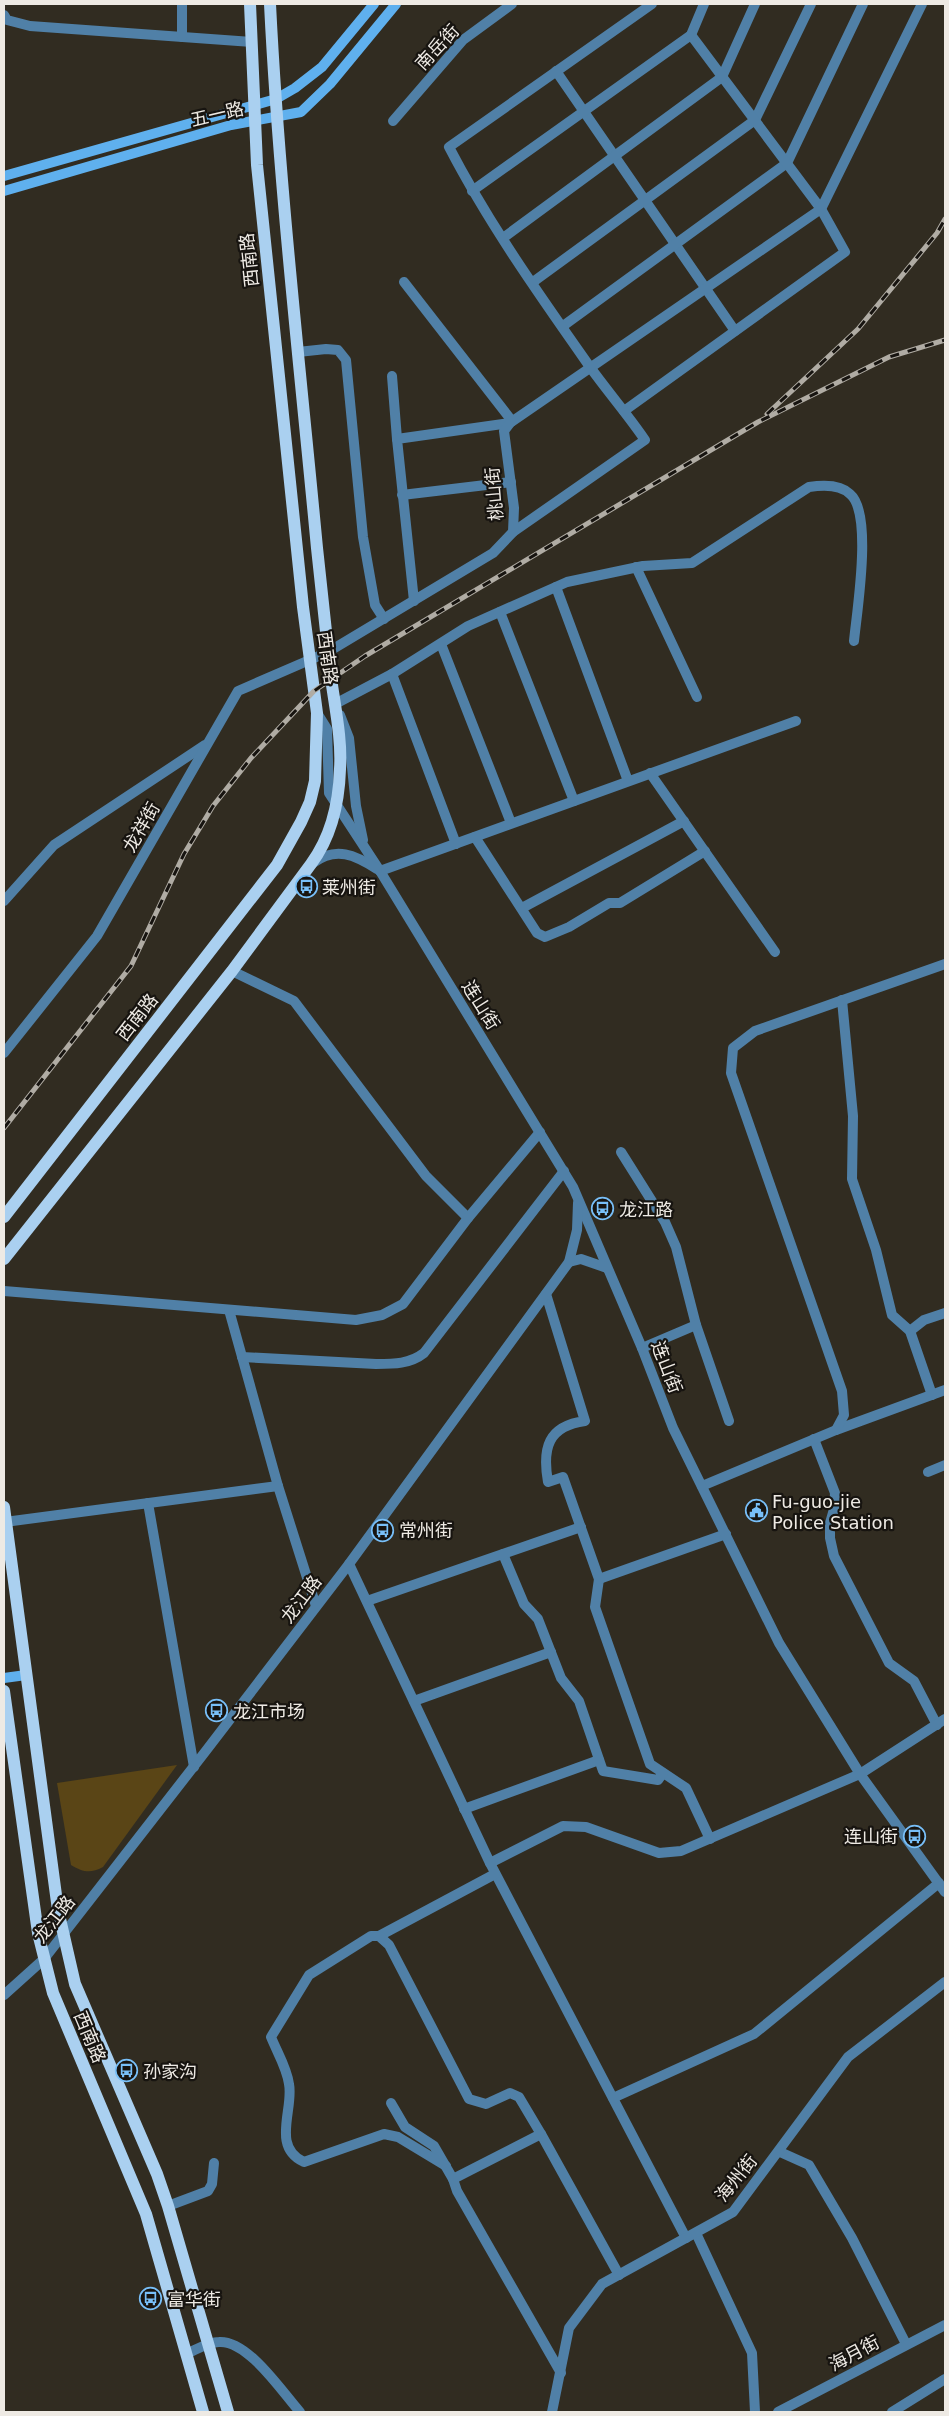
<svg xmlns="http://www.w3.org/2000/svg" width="949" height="2416" font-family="'DejaVu Sans','Noto Sans SC',sans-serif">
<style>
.green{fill:#5a4516}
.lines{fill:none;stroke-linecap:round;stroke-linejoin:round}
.minor{stroke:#5080a7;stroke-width:10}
.tertiary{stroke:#5080a7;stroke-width:10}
.secondary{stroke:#5fb0ee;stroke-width:10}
.primary{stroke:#aad0f0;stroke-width:12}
.rail-casing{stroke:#b0aca4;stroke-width:5}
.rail{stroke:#171410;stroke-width:3;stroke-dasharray:9;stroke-linecap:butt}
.labels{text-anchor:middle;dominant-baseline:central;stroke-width:4.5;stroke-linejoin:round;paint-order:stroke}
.street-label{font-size:18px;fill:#eeeae4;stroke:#171410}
.poi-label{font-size:18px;fill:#eeeae4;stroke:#171410;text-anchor:start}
</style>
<rect width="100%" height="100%" fill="#312c21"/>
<!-- green -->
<path class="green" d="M177 1765 103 1867C90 1874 83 1872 71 1865L57 1783Z"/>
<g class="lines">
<!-- minor -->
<g class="minor">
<path d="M4 15 7 20 30 26 252 42"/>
<path d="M182 37V4"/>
<path d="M556 71 735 331"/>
<path d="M393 121 463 40 512 4"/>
<path d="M472 191 691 35 704 4"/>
<path d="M503 238 722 77 755 4"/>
<path d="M404 282 512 421"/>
<path d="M533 282 755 120 811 4"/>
<path d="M563 326 787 163 863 4"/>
<path d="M298 352 326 349 338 350 346 360 363 537 375 605 384 619"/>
<path d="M392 376 397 439"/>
<path d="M624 411 845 252 821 209 691 35"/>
<path d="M402 495 511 482"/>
<path d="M513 532 645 440C628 415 608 392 590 367 540 296 489 224 449 147L652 4"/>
<path d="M636 567 697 697"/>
<path d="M556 587 628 781"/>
<path d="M414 601 397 439 510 423"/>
<path d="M500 612 574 801"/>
<path d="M441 644 511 823"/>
<path d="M392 674 456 844"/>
<path d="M335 704 392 674 468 626 567 582 643 566 692 563 809 487C822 485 840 484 850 494 873 513 857 610 854 641"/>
<path d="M650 773 775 952"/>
<path d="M475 837 537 933 545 937 569 927 609 903H620L705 851"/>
<path d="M380 871 796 721"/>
<path d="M4 901 54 845 205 745"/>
<path d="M522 908 684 821"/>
<path d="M232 971 294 1001 426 1176 468 1218"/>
<path d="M842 1000 853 1116 852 1179 876 1250 892 1315 910 1331 932 1395"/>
<path d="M4 1053 97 936 238 691 328 652 493 553 513 532 514 508 504 431 510 423 821 209 922 4"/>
<path d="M621 1152 665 1222 676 1247 696 1325 729 1421"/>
<path d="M4 1291 356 1320 382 1315 403 1304 468 1218 540 1132"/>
<path d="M546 1294 585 1421C548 1426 542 1448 548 1482L563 1477 599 1579 595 1607 650 1764 686 1788 710 1839"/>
<path d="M229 1310 278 1486 316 1606"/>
<path d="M910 1331 924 1320 945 1313"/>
<path d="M642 1348 696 1325"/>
<path d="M242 1357 376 1364C394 1364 410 1364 424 1353L564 1171"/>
<path d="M836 1430 945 1390"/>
<path d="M814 1439 835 1493 834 1509 830 1523V1538L834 1556 889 1663 914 1681 937 1725"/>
<path d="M928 1472 945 1465"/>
<path d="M702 1486 836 1430 844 1415 842 1391 731 1073 733 1048 755 1031 945 964"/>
<path d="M148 1503 194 1767"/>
<path d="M5 1522 278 1486"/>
<path d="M503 1554 524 1604 538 1619 561 1678 579 1701 603 1771 658 1780 663 1773"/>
<path d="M349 1564 490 1863 686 2238"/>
<path d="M599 1579 726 1534"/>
<path d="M367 1601 581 1527"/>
<path d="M414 1701 551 1652"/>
<path d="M464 1809 599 1760"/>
<path d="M490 1863 563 1826 586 1827 659 1853 681 1851 860 1774 945 1719"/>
<path d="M379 1936 495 1874"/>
<path d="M613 2098 754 2034 939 1883"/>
<path d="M391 2103 405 2127 434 2146 453 2179"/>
<path d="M780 2152 809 2165 852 2238 906 2344"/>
<path d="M446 2166 398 2137 384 2134 304 2162C271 2147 294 2109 289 2084 287 2068 277 2052 271 2037L309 1975 371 1936H379L389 1945 469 2099 486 2104 510 2093 519 2097 541 2134"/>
<path d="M168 2206 208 2191 212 2184 214 2163"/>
<path d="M696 2233 752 2353 755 2412"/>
<path d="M186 2354C196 2350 208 2342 219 2342 248 2340 282 2392 300 2412"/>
<path d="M561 2373 457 2191 453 2179 541 2134 619 2275"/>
<path d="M552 2412 569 2328 602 2284 733 2212 848 2057 945 1982"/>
<path d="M778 2412 945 2325"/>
<path d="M892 2412 945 2379"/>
</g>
<!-- tertiary -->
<g class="tertiary">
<path d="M317 713 327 729 329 793 380 871 573 1187 642 1348 673 1428 779 1643 860 1774 945 1892"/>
<path d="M340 715 349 738 356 806 363 840"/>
<path d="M313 863C336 846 355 855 377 869"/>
<path d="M569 1262 581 1259 607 1268"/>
<path d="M4 1995 44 1959 205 1752 349 1564 569 1262 577 1230 578 1203"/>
</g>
<!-- secondary -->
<g class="secondary">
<path d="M4 176 276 99 295 88 322 67 374 4"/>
<path d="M4 191 231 125 301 112 330 84 396 4"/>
<path d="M4 1678 26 1675"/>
</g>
<!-- primary -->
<g class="primary">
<path d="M4 1217 277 865 301 822 310 802 315 781 317 713 303 607 257 165 250 4"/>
<path d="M4 1259 232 971 311 864C331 837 339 802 340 769 342 739 335 708 331 678 326 635 322 591 317 548 300 367 279 185 270 4"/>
<path d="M4 1507 58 1910 75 1984 157 2174 168 2206 228 2412"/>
<path d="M4 1691 38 1933 53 1993 146 2214 203 2412"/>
</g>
<defs>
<g id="rail">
<path d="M767 414 858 329 937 233 945 219"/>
<path d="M4 1128 131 966 184 854 213 806 251 758 314 691 365 656 758 422 889 357 945 340"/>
</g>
</defs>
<!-- rail casing -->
<use href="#rail" class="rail-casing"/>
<!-- rail -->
<use href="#rail" class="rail"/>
</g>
<!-- icons -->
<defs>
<symbol id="bus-ring" viewBox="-11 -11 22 22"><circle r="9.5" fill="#171410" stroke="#78bff8" stroke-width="1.5"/><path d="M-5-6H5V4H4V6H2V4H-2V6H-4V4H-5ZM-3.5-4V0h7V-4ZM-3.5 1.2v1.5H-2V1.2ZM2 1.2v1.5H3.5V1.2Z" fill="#78bff8"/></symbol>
<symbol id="civic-ring" viewBox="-11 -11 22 22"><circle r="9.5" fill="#171410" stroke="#78bff8" stroke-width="1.5"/><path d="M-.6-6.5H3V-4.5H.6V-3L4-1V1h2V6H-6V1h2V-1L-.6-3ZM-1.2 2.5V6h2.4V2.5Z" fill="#78bff8"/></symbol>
</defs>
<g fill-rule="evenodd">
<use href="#bus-ring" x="294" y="874" width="25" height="25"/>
<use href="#bus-ring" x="590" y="1196" width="25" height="25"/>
<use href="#civic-ring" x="744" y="1498" width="25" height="25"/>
<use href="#bus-ring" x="370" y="1518" width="25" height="25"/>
<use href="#bus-ring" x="204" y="1698" width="25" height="25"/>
<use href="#bus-ring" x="902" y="1824" width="25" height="25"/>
<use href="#bus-ring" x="114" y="2058" width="25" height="25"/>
<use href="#bus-ring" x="138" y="2286" width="25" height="25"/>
</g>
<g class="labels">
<!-- street labels -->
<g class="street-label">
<text transform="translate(437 47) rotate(-47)">南岳街</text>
<text transform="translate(217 114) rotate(-13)">五一路</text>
<text transform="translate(249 260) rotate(-96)">西南路</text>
<text transform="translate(494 494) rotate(-95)">桃山街</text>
<text transform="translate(328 658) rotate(82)">西南路</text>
<text transform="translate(141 827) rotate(-60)">龙祥街</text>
<text transform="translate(481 1005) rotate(58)">连山街</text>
<text transform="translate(137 1017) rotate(-52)">西南路</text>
<text transform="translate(667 1367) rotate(69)">连山街</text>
<text transform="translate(301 1599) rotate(-53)">龙江路</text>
<text transform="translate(54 1919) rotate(-52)">龙江路</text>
<text transform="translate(90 2037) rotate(67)">西南路</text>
<text transform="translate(736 2178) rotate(-51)">海州街</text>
<text transform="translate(854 2353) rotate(-28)">海月街</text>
</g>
<!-- poi labels -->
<g class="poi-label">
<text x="322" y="887">莱州街</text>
<text x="619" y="1209">龙江路</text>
<text x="772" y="1501">Fu-guo-jie<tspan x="772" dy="21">Police Station</tspan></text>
<text x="399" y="1530">常州街</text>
<text x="233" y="1711">龙江市场</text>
<text x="898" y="1836" text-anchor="end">连山街</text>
<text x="143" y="2071">孙家沟</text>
<text x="167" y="2299">富华街</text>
</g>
</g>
<!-- border -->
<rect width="949" height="2416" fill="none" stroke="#eeeae4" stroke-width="10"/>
</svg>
